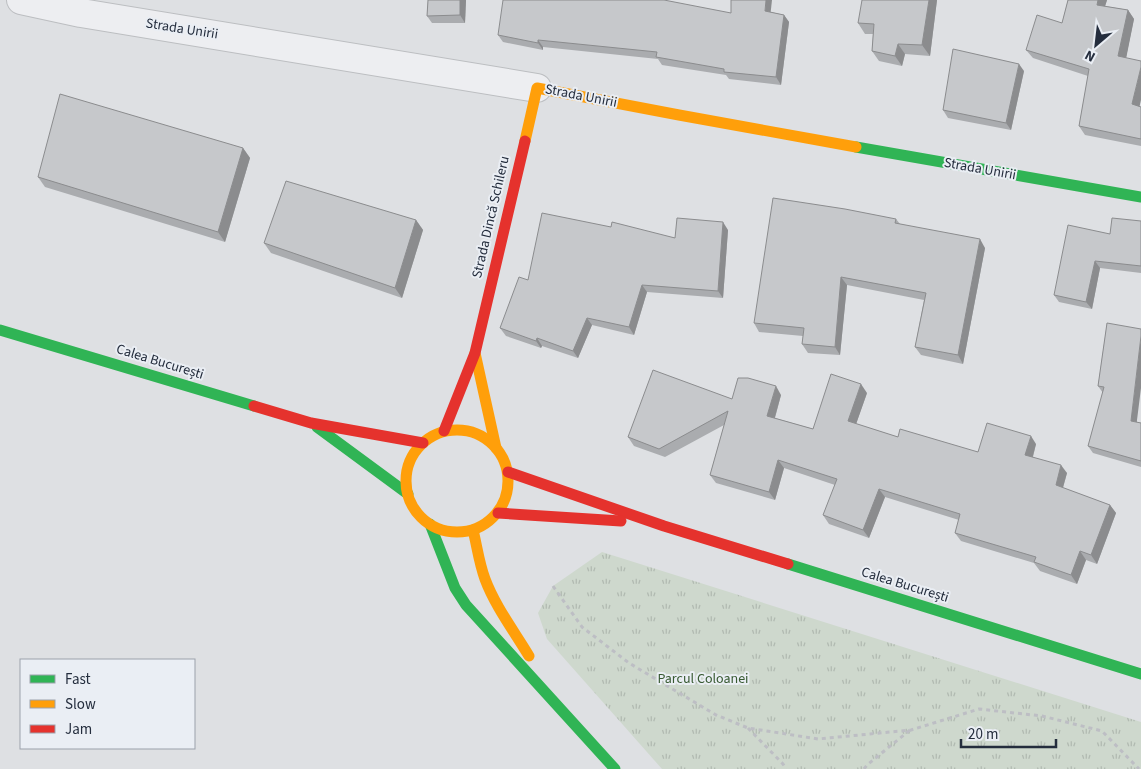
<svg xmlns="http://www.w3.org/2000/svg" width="1141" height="769" font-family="'Source Sans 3',sans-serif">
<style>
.grass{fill:url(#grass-tufts)}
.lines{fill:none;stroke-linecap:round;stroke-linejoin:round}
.street-casing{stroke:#bcbec1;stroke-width:30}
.path{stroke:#bdbec4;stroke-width:3;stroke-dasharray:4 4;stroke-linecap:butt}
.street{stroke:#edeef1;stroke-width:28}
.fast{stroke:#30b455;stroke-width:11}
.slow{stroke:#ff9f0a;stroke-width:11}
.jam{stroke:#e5322d;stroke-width:11}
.wall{fill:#aaacaf}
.shaded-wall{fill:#8b8c8e}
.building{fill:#c6c8cb;stroke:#8b8c8e}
.labels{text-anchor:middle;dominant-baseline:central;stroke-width:4;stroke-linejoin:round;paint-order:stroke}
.street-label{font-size:14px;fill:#242d3d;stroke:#eaeef4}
.park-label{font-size:14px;fill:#375931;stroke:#eaeef4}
</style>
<defs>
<pattern id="grass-tufts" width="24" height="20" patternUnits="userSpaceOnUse" patternTransform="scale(1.25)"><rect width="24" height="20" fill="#ced8cd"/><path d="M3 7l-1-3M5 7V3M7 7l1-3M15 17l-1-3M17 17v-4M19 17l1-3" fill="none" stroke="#b1bab1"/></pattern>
</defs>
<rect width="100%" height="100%" fill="#dee0e3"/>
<!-- grass -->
<path class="grass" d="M602 552 1141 722V769H662L547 639 538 613 553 586Z"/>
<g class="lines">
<defs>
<path id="street" d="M21 0 81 13 537 88"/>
</defs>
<!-- street casing -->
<use href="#street" class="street-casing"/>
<!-- path -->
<g class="path">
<path d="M553 586 582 627 629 663 716 715 748 728 818 739 911 730 979 709 1042 716 1102 731 1139 769"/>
<path d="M748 728 783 764 786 769"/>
<path d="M864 769 867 765 910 730"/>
</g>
<!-- street -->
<use href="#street" class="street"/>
<!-- fast -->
<g class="fast">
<path d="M856 147 1141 197"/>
<path d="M0 330 254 406"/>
<path d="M317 427 408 494"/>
<path d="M430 524 455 588 466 605 615 769"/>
<path d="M788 564 1141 674"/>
</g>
<!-- slow -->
<g class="slow">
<path d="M525 141 537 88 679 115 856 147"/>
<path d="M475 353 496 448"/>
<circle cx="457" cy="481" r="51"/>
<path d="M473 530C477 546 479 563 485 579 495 606 514 631 529 656"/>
</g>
<!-- jam -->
<g class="jam">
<path d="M254 406 311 423 423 443"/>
<path d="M444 431 475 353 525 141"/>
<path d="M508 472 664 526 788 564"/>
<path d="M498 513 621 521"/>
</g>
</g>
<!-- wall -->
<g class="wall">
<path d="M428 0H466L465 23H432L427 16Z"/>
<path d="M937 0 930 56 905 54 902 66 879 61 872 51 873 34H865L858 23Z"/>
<path d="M1068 0H1107L1105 6 1128 10 1134 19 1126 57 1139 107H1141V146L1085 135 1079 126 1088 76 1033 58 1026 50 1062 23Z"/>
<path d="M771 12 784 15 789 22 781 85 729 79 726 75 662 65 658 59 543 47V50L503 42 498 35 731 13Z"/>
<path d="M1024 71 1011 130 948 118 943 110Z"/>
<path d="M243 148 250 158 225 242 45 187 38 177Z"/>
<path d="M896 219 900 224 985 248 963 364 921 355 915 347 924 300 847 285 840 355 808 353 802 344 803 336 759 332 754 323Z"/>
<path d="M416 220 423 230 402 298 271 253 264 243Z"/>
<path d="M1141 221V273L1100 268 1092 309 1059 302 1054 295Z"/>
<path d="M611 227 675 238 728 230 723 298 647 292 634 335 592 325 578 358 542 346 541 348 506 336 500 328 528 280Z"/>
<path d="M1107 323 1137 422 1141 423V467L1093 453 1088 446 1103 393 1098 386Z"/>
<path d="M867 393 856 424 898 437 978 452 1036 444 1033 457 1067 473 1063 488 1110 505 1116 513 1097 564 1086 560 1077 584 1040 571 1034 563 961 541 955 533 959 520 885 497 869 538 829 524 823 515 835 485 784 468 775 500 716 483 710 475 724 425 665 457 634 446 628 437 781 395 775 418 813 429Z"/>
</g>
<!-- shaded-wall -->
<g class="shaded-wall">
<path d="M460 0H466L465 23 460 15Z"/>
<path d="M766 0H772L770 18 765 11Z"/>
<path d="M929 0H937L930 56 922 45Z"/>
<path d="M1098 0H1107L1103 13 1097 5Z"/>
<path d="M1128 10 1134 19 1125 64 1118 56Z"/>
<path d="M784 15 789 22 781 85 776 77Z"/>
<path d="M538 40 543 47V50L538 43Z"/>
<path d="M898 44 905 54 902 66 895 56Z"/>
<path d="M1019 64 1024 71 1011 130 1006 123Z"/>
<path d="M1141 67V100L1138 113 1132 104Z"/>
<path d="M243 148 250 158 225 242 218 232Z"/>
<path d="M416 220 423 230 402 298 395 288Z"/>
<path d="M723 222 728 230 723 298 718 291Z"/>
<path d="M980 239 985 248 963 364 958 355Z"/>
<path d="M1095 261 1100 268 1092 309 1086 302Z"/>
<path d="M841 277 847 285 840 355 835 347Z"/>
<path d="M642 285 647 292 634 335 629 327Z"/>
<path d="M587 318 592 325 578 358 573 351Z"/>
<path d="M1141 336V388L1136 428 1131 421Z"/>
<path d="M537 338 542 346 541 348 536 341Z"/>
<path d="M861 384 867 393 854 430 848 421Z"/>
<path d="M776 386 781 395 773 424 767 416Z"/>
<path d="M1031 436 1036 444 1031 463 1025 455Z"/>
<path d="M778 460 784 468 775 500 769 492Z"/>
<path d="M1061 465 1067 473 1061 494 1056 485Z"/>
<path d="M879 489 885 497 869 538 863 530Z"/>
<path d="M1110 505 1116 513 1097 564 1091 555Z"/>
<path d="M1080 551 1086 560 1077 584 1071 575Z"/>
</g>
<!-- building -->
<g class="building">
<path d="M428 0H460V15L427 16Z"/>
<path d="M503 0H664L731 13V0H766L765 11 784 15 776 77 724 72V69L656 57 657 52 538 40V43L498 35Z"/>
<path d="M862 0H929L922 45 898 44 895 56 872 51 874 24 858 23Z"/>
<path d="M1068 0H1098L1097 5 1128 10 1118 56 1141 61V67L1132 104 1141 107V139L1079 126 1089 69 1026 50 1037 15 1062 23Z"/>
<path d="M953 49 1019 64 1006 123 943 110Z"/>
<path d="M60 94 243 148 218 232 38 177Z"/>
<path d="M286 181 416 220 395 288 264 243Z"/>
<path d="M773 198 845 209 896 219 895 223 980 239 958 355 915 347 926 293 841 277 835 347 802 344 804 328 754 323Z"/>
<path d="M542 213 611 227 612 222 675 238 677 218 723 222 718 291 642 285 629 327 587 318 573 351 537 338 536 341 500 328 519 277 528 280Z"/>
<path d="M1112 218 1141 221V266L1095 261 1086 302 1054 295 1068 225 1110 234Z"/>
<path d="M1107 323 1141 329V336L1131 421 1141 423V461L1088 446 1104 387 1098 386Z"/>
<path d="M653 370 732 399 738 378H748L776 386 767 416 813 429 831 374 861 384 848 421 898 437 900 429 978 452 987 423 1031 436 1025 455 1061 465 1056 485 1110 505 1091 555 1080 551 1071 575 1034 562 1036 557 955 533 960 514 879 489 863 530 823 515 837 479 778 460 769 492 710 475 728 411 659 449 628 437Z"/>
</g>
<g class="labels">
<!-- street labels -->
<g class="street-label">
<text transform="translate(182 29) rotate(9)">Strada Unirii</text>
<text transform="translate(581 96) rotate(11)">Strada Unirii</text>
<text transform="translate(980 169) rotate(10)">Strada Unirii</text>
<text transform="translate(491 217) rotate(-77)">Strada Dincă Schileru</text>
<text transform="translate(160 362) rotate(17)">Calea București</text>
<text transform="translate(905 585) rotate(17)">Calea București</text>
</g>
<!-- park labels -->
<g class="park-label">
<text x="703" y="679">Parcul Coloanei</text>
</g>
</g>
<!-- legend -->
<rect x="20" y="659" width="175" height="90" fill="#eaeef4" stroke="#9ba1ab"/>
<rect x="30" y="675" width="25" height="8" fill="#30b455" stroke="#9ba1ab"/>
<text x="65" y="684" font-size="15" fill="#242d3d">Fast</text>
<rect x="30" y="700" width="25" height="8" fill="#ff9f0a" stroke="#9ba1ab"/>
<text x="65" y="709" font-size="15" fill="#242d3d">Slow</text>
<rect x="30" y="725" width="25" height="8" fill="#e5322d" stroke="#9ba1ab"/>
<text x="65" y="734" font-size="15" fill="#242d3d">Jam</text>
<!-- north arrow -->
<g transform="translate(1096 45) rotate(208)" stroke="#eaeef4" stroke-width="4" paint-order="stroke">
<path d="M0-4L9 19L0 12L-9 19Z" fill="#242d3d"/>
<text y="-8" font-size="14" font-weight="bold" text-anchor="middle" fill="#242d3d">N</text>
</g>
<!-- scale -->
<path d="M961 739v8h95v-8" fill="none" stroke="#242d3d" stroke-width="2.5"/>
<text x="968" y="739" font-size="15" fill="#242d3d" stroke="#eaeef4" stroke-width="4" paint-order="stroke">20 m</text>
</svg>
